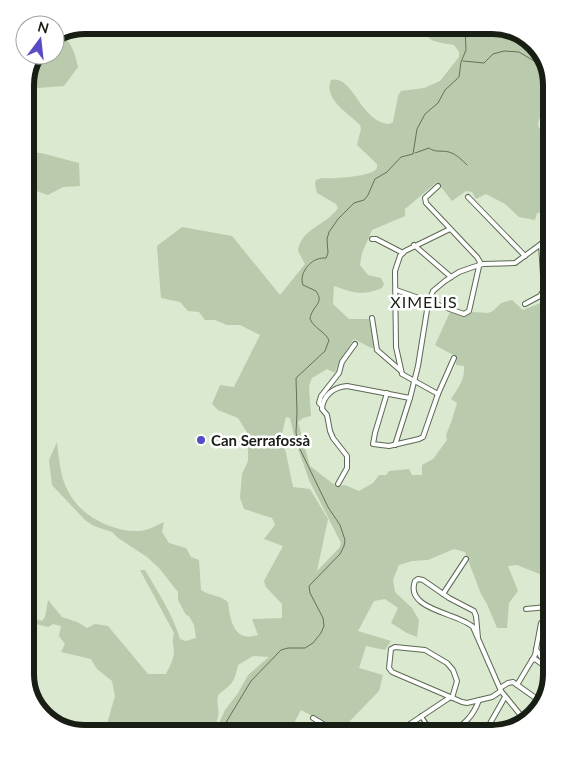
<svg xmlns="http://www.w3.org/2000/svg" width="577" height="759" font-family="Lato,sans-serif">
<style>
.green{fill:#b9cbac;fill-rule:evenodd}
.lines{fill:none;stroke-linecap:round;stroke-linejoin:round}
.stream{stroke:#617354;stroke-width:1}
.pedestrian-casing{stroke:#5c6953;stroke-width:5.5}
.minor-casing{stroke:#5c6953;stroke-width:6}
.pedestrian{stroke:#fff;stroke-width:3}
.minor{stroke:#fff;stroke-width:4}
.poi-dot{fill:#584cc4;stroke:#fff;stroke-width:2}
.labels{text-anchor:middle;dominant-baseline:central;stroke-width:5;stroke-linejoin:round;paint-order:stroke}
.poi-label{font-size:15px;font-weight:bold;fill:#191e15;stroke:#fff;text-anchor:start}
.neighbourhood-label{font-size:16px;letter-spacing:1px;fill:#191e15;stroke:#fff}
.rim{fill:none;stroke:#191e15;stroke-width:6}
</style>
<rect width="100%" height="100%" fill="#dae9cf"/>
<!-- green -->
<g class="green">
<path d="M459 25H496L522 33 542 52 548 71 547 74C564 106 540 103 538 126L552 148V211L537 213 535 220 519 217 505 204 486 194 476 199 472 192 466 191 452 201 437 182 405 209V216L372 230 362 253 360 265 368 275 381 278 384 284 382 288C362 296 354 293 334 286L333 304 349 319H369L374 348H371L354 339 339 362 335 373 327 369 312 378 309 386 311 416 303 418 298 422 310 466 336 486 345 485 359 491 373 483 379 475H386L389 471 409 469 412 475H422V465L433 459 447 440 446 435 452 420 457 403 451 399C458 388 465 380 464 366L456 365 455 356 435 345 450 312 464 317 473 312 488 313 493 311 501 303 512 300 523 310 543 302 552 288V579L517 565 508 566 518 591 509 603 507 628H497L487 604 481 594 465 552 454 549 428 560 412 561 399 565 393 580 395 592 412 608 419 620 417 637 407 633 391 623 398 608 385 599 374 601 358 631 391 641 385 650 366 646 359 668 383 675 379 691 349 722 337 729 301 710 293 725 308 734H214L225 710 238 693 248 675 269 657 253 656 238 665C236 674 235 680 229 686 226 689 222 691 219 694 215 701 220 709 218 717 214 739 185 734 168 734L167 732 163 734H104L115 696 112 681 97 669 91 659 61 652 65 644 59 636 61 626 53 624 48 627 32 623V618L42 621 45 617 48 600 62 617 77 622 87 628 95 624 108 626 148 674H166C170 666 174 659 174 650 173 643 172 640 174 633L140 570H145C158 592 173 615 180 639L186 641 196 638 194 625 189 616 186 615 178 600V592L159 568 147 557 118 538 112 532 94 526 85 520 52 485 49 460 57 442C59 458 60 477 68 491 80 516 112 532 139 531 147 531 157 525 164 522L162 532 169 543 186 548 191 557 199 560 201 590C210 596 220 595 228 602 230 620 234 643 258 635L252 619 282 618V604L266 587 264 581 283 546 264 539 275 525 272 518 244 509 240 498 242 474 248 461V434L238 418 218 410 212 404 220 385 234 387 260 335 240 325H227L215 320H205L199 312 188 311 180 302 161 298 157 246 182 227 232 236 280 295 305 264 298 251C301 228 326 226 338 208L336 204 317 193 315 184 316 180 321 178C332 179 364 177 374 171 377 169 377 168 377 164L357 145 361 129 360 125C348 113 323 99 331 80 353 74 360 122 389 124L393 122 398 96 401 91 424 88 440 81 459 57V52L454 45C445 43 430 43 426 34 434 26 449 28 459 25ZM286 417 290 418 295 440 309 480 341 543 340 547 317 571 328 519 310 489 293 487 282 434Z"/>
<path d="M60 35C72 41 75 54 78 67L64 86 25 89V81L38 55H55V36Z"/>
<path d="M25 152 41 153 79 163 80 186 63 187 48 195 25 187Z"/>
</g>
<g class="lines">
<!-- stream -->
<g class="stream">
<path d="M463 61 484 63 493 54 504 51 519 52 534 61 541 51"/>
<path d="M415 153 429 148C436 153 441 150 449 152 456 154 462 160 467 165"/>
<path d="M219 734 251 681 281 650 288 648H305L313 643 321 633 324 626 323 618 310 593 309 586 340 554 344 546 345 540 340 525 328 507 298 445 296 432 297 413 296 378 325 351 329 340C324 331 314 328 310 319 312 305 325 304 316 291L303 285C299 275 308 262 318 259 320 258 323 258 326 258L328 253 327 239 329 232 338 219 354 203 364 200 368 195 375 179 387 172 401 157 413 154 417 129 425 114 438 103 445 90 459 77 461 62 466 50 465 25"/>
</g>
<defs>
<path id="pedestrian" d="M421 716 433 734"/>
<g id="minor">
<path d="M468 197 525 256"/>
<path d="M372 239H376L403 253"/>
<path d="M414 245 451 277"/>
<path d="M396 290 464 314 469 311 480 262 477 257 426 203 425 198 438 186"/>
<path d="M525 304 540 296 544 290 541 244"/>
<path d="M372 318 377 350 400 370"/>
<path d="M387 393 375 433 373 444 389 446 419 439 423 437 438 394 454 358"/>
<path d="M438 394 402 374 396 347 395 271 400 256 405 251 450 229"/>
<path d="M322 406 319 403 321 396 339 373 342 362 355 344"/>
<path d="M395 445 410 398 418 366 428 304 433 291 445 281 459 272 473 267 483 264 515 263 552 236"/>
<path d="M338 484 347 468V456L333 438 330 431 327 415 322 409C323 395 334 387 347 386L410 398"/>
<path d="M443 594 466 559"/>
<path d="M526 609 547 607 552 609"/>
<path d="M478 638 476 616 474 611 449 598 423 580 418 579 415 581C404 610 459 613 473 627L501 691 527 723"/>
<path d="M536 649 543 660 552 667"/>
<path d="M532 660 535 659 552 671"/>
<path d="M517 685 535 655 541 623 552 628"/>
<path d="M500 688 508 683 513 682 544 704"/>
<path d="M452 698 457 681 453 670 447 663 425 650 395 647 391 649 389 668 392 672 462 702 467 703 492 697 501 691"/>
<path d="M313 718 340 734"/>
<path d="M514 727 521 716"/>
<path d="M395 734 449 698"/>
<path d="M450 734C464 724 473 717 479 700"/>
<path d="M484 734 505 697"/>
</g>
</defs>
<!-- pedestrian casing -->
<use href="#pedestrian" class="pedestrian-casing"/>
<!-- minor casing -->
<use href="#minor" class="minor-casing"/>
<!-- pedestrian -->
<use href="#pedestrian" class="pedestrian"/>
<!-- minor -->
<use href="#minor" class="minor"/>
</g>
<!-- markers -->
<circle class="poi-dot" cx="201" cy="440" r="5"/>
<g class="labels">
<!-- poi labels -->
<g class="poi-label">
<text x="211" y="440">Can Serrafossà</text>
</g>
<!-- neighbourhood labels -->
<g class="neighbourhood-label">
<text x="424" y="301">XIMELIS</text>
</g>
</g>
<!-- crop -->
<path d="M0 0H577V759H0ZM85 34H492A51 51 0 0 1 543 85V674A51 51 0 0 1 492 725H85A51 51 0 0 1 34 674V85A51 51 0 0 1 85 34Z" fill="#fff" fill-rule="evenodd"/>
<path class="rim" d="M85 34H492A51 51 0 0 1 543 85V674A51 51 0 0 1 492 725H85A51 51 0 0 1 34 674V85A51 51 0 0 1 85 34Z"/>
<!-- north arrow -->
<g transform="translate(40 40) rotate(15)"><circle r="24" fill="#ffffff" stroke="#a3a5a1"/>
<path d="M0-4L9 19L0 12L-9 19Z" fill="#584cc4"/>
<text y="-8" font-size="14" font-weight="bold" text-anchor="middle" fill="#191e15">N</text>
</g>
</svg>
